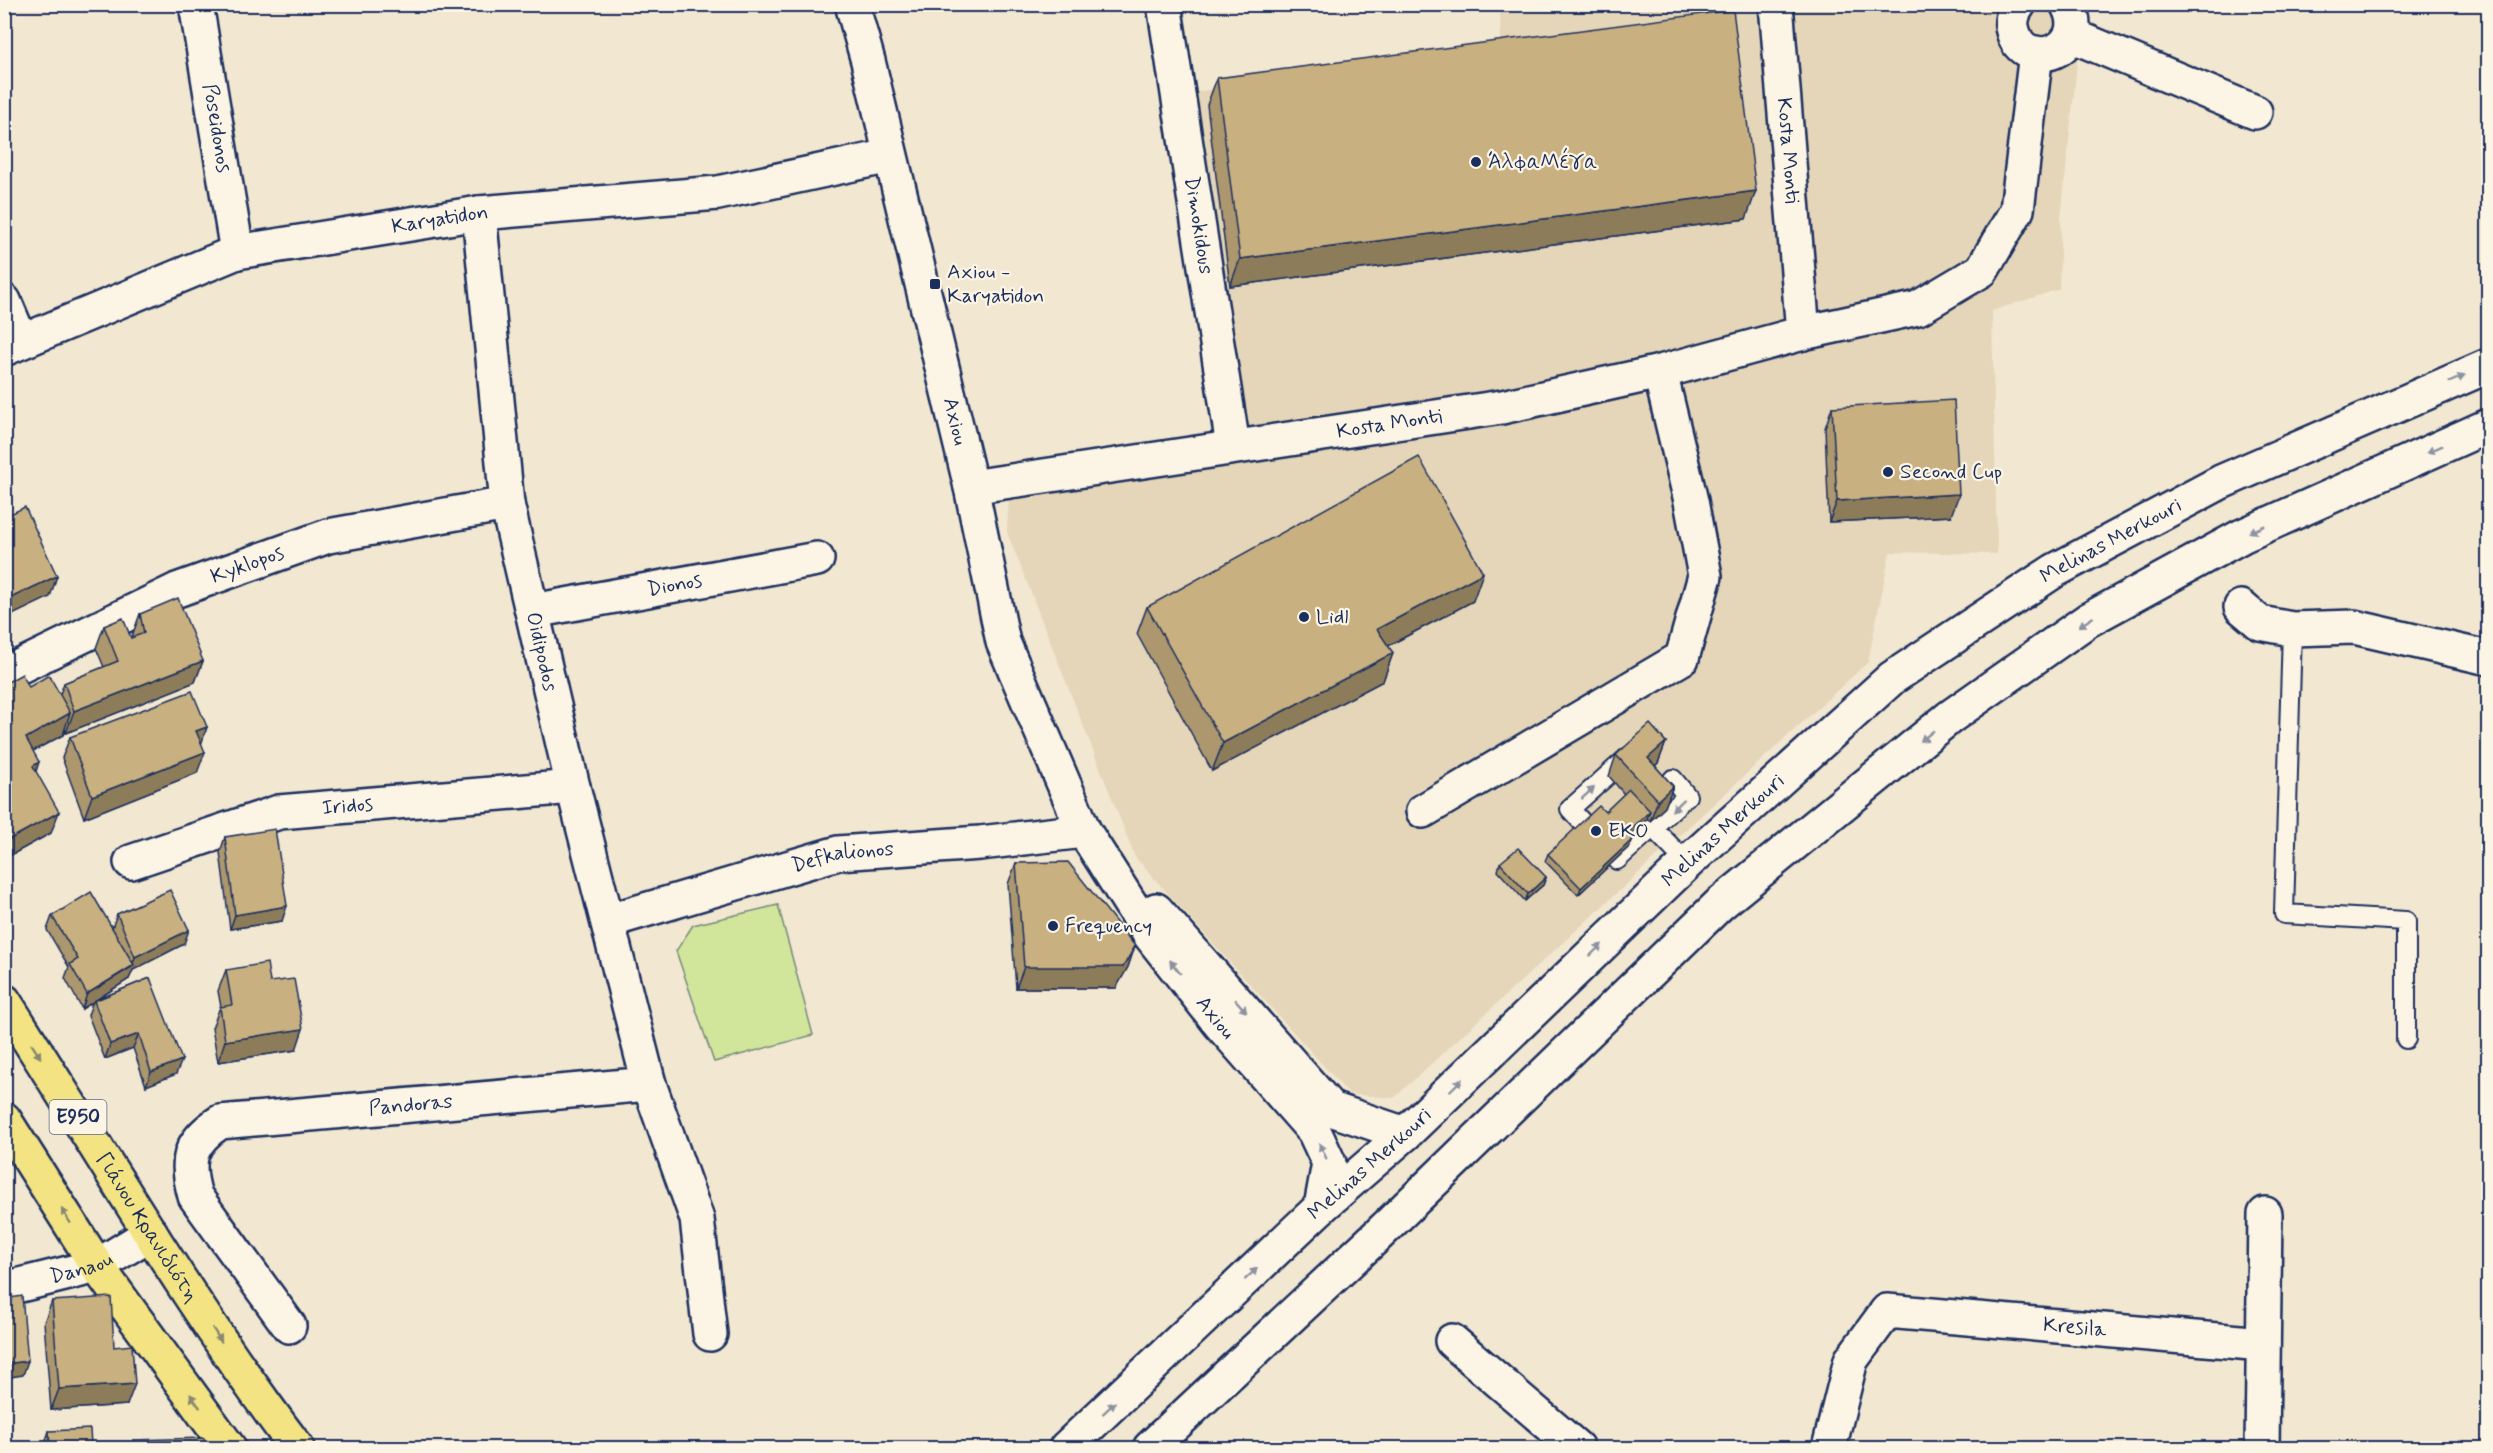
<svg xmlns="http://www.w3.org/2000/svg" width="2493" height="1453" font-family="Mynerve,sans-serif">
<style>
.built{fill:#e5d6b9}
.green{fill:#d1e69b;stroke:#768a7c;stroke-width:1.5}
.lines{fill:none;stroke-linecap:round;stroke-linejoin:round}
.service-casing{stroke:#1b2f5e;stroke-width:22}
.minor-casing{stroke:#1b2f5e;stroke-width:38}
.secondary-casing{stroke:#1b2f5e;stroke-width:38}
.primary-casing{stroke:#1b2f5e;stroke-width:38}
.service{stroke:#fcf5e5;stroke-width:18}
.minor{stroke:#fcf5e5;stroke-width:33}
.secondary{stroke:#fcf5e5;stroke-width:33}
.primary{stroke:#f4e382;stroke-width:33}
.wall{fill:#ac976e;stroke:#1b2f5e;stroke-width:1.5}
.shaded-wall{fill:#8c7b5a;stroke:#1b2f5e;stroke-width:1.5}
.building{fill:#c8b080;stroke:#1b2f5e;stroke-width:1.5}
.oneway{fill:#8c92a2}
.oneway2{fill:#888970}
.poi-dot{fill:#1b2f5e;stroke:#fcf5e5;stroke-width:2}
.labels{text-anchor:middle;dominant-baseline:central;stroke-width:4.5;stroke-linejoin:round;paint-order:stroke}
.shield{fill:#fcf5e5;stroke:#5e6a86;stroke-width:1.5}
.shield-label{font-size:20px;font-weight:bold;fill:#1b2f5e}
.street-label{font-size:21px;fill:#1b2f5e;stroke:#fcf5e5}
.poi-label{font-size:21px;fill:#1b2f5e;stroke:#fcf5e5;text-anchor:start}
</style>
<rect width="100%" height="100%" fill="#f2e7d1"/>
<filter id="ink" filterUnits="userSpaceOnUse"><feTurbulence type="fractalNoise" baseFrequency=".0167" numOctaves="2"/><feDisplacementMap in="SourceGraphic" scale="12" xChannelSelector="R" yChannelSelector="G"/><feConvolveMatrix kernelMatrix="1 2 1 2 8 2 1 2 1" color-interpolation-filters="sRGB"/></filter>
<g filter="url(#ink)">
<!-- built -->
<path class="built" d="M1500 5H2083L2061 218 2059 289 1992 311 1997 554 1890 552 1868 662 1394 1098 1349 1094 1135 857 1007 532 1009 493 1254 461 1194 92 1501 50Z"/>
<!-- green -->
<path class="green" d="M778 905 813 1035 714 1062 676 951 693 925Z"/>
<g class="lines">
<defs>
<g id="service">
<path d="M2292 629 2284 914 2406 921V1039"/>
<path d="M1628 757 1570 809 1617 860 1687 796 1673 779"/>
<path d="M1653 828 1687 863"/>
</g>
<g id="minor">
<path id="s1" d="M196 4 237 252"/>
<path id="s2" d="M852 4 868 61 971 487 1003 642 1084 831 1150 935 1220 1024 1314 1131 1329 1163 1321 1207"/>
<path id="s3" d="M1164 4 1233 446"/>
<path id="s4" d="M1776 4 1803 333"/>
<path d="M2019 4C2013 12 2010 22 2013 31 2024 75 2093 50 2067 4"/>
<path d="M2071 35 2255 112"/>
<path id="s5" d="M479 213 507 504 573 787 649 1084 697 1219 710 1334"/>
<path d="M4 301 21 341"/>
<path id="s6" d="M4 349 237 252 479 213 718 193 890 156"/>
<path id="s7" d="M971 487 1502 407 1660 372 1803 333 1918 308 1982 270 2017 210 2036 53"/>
<path d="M2241 607 2260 623 2292 629 2354 627 2488 658"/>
<path id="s8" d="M533 611 817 559"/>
<path id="s9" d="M4 674 177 590 328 536 507 504"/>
<path d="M1423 811 1682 658 1705 576 1691 501 1660 372"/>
<path id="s10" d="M131 862 279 812 573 787"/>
<path d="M1156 910 1331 1109 1405 1134"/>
<path id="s11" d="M608 921 838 853 980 843 1084 831"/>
<path id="s12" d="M4 1289 97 1266 151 1233"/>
<path id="s13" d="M289 1326 195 1196C185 1161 188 1143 220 1122L649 1084"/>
<path d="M1452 1341 1577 1448"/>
<path id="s14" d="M1829 1448 1851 1360 1887 1311 2263 1344"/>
<path d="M2262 1448 2265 1214"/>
</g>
<g id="secondary">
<path id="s15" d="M1066 1448 1321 1207 1405 1134 1687 863 1892 678 2054 571 2221 482 2488 366"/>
<path d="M1150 1448 1378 1235 1720 904 1950 717 2088 620 2242 536 2488 426"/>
</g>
<g id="primary">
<path id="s16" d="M4 1001C101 1151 190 1307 297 1448"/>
<path d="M4 1119 97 1266 229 1448"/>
</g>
</defs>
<!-- service casing -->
<use href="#service" class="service-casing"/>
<!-- minor casing -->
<use href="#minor" class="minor-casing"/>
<!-- secondary casing -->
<use href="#secondary" class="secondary-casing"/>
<!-- primary casing -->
<use href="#primary" class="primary-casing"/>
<!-- service -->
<use href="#service" class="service"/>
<!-- minor -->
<use href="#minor" class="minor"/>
<!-- secondary -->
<use href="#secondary" class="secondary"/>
<!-- primary -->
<use href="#primary" class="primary"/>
</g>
<!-- wall -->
<g class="wall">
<path d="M1217 78 1746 219 1230 286 1207 105Z"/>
<path d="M1832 407 1951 516 1829 522 1825 428Z"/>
<path d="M1473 601 1388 646 1393 653 1383 681 1212 771 1137 634 1147 607Z"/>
<path d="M140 614 203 661 195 682 66 733 65 729 63 735 33 751 36 771 51 833 4 859V684L29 687 60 694 64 683 104 667 96 648 104 626 131 638 132 637V636Z"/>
<path d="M207 727 201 743 197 773 84 818 62 758 70 737Z"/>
<path d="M1666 742 1658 763 1655 766 1673 786 1665 807 1650 821 1647 818 1630 835V846L1578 895 1545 861 1548 854 1605 812 1624 794 1609 776 1616 755Z"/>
<path d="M225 837 282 921 230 929 220 852Z"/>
<path d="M1016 863 1135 946 1128 967 1116 988H1016L1008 884Z"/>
<path d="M1500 863 1546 877 1543 885 1525 901 1498 871Z"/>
<path d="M117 914 184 944 133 970 129 979 96 1000 150 978 176 1074 146 1086 133 1048 105 1059 88 1015 93 1001 82 1009 65 978 69 967 47 930 52 916 112 928Z"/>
<path d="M226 970 270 982 296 1050 218 1062 212 1028 220 1007H221L218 991Z"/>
<path d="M52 1301 114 1347 127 1405 51 1410 44 1322Z"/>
<path d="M49 1431 91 1445 107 1449H44V1446Z"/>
<path d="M133 1440 204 1449H130Z"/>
</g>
<!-- shaded-wall -->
<g class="shaded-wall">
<path d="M1756 191 1746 219 1230 286 1240 259Z"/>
<path d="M1959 494 1951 516 1829 522 1837 501Z"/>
<path d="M1483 573 1473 601 1367 657 1377 629Z"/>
<path d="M57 576 50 597 4 619V601Z"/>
<path d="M1393 653 1383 681 1212 771 1223 743Z"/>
<path d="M203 661 195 682 66 733 74 711Z"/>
<path d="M70 713 63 735 18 759 26 738Z"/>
<path d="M207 727 200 748 196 731Z"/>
<path d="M1666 742 1658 763 1640 779 1648 758Z"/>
<path d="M205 752 197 773 84 818 92 796Z"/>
<path d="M39 762 32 784 33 766Z"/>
<path d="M1673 786 1665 807 1650 821 1658 800Z"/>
<path d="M1650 811 1647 819 1625 840 1627 833Z"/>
<path d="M59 812 51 833 4 859V854L10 839Z"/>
<path d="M1633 839 1630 846 1578 895 1581 888Z"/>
<path d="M1546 877 1543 885 1525 901 1528 894Z"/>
<path d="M287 906 282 921 230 929 235 915Z"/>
<path d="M189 930 184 944 133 970 129 979 82 1009 87 994 132 967 135 957Z"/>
<path d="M1135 946 1128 967 1116 988H1016L1024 967Z"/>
<path d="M303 1029 296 1050 218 1062 225 1041Z"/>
<path d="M139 1034 133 1048 105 1059 110 1044Z"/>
<path d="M182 1060 176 1074 146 1086 151 1072Z"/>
<path d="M28 1361 23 1375 4 1378V1364Z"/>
<path d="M135 1384 127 1405 51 1410 59 1389Z"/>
</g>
<!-- building -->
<g class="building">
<path d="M1733 10 1756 191 1240 259 1217 78Z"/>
<path d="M1954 400 1959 494 1837 501 1832 407Z"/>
<path d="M1419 457 1483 573 1377 629 1393 653 1223 743 1147 607Z"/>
<path d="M25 507 57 576 4 601V517Z"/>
<path d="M178 598 203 661 74 711 64 683 118 661 104 626 123 618 131 638 144 633 140 614Z"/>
<path d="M22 674 29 687 49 675 70 713 26 738 39 762 33 766 59 812 10 839 4 829V684Z"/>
<path d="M192 691 207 727 196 731 205 752 92 796 70 737Z"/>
<path d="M1650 724 1666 742 1648 758 1673 786 1658 800 1616 755Z"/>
<path d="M1629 789 1650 811 1627 833 1633 839 1581 888 1548 854 1599 806 1605 812Z"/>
<path d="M275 829 287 906 235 915 225 837Z"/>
<path d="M1518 848 1546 877 1528 894 1500 863Z"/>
<path d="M1068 862 1135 946 1123 967H1024L1016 863Z"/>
<path d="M170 890 189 930 135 957 117 914Z"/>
<path d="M91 892 134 965 87 994 70 964 78 959 52 916Z"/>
<path d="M267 963 270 982 294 979 303 1029 225 1041 220 1007 232 1005 226 970Z"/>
<path d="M150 978 182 1060 151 1072 139 1034 110 1044 94 1001Z"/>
<path d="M22 1296 28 1361 4 1364V1299Z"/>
<path d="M111 1297 114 1347 132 1345 135 1384 59 1389 52 1301Z"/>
<path d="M90 1429 91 1445 107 1444V1449H50L49 1431Z"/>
<path d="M204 1438V1449H134L133 1440Z"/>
</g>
<!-- one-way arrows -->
<defs><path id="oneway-solid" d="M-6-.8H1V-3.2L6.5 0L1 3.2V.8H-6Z" transform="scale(1.5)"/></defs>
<g class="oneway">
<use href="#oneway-solid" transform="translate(2457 379) rotate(-23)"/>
<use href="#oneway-solid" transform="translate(2435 449) rotate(156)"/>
<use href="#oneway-solid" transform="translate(2257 529) rotate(156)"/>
<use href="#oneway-solid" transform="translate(2086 622) rotate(147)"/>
<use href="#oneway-solid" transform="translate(1927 736) rotate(141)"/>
<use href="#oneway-solid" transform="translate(1588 793) rotate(-42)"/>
<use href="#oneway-solid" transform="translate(1678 805) rotate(137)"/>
<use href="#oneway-solid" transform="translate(1596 950) rotate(-44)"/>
<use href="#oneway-solid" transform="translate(1175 967) rotate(-128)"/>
<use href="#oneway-solid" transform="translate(1241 1006) rotate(49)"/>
<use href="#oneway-solid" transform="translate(1456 1085) rotate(-44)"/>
<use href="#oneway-solid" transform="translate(1323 1151) rotate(-114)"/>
<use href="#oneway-solid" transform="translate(1251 1274) rotate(-43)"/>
<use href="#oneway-solid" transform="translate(1109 1408) rotate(-43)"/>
</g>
<g class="oneway2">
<use href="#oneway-solid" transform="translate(36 1051) rotate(57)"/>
<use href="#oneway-solid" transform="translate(66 1216) rotate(-122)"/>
<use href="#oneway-solid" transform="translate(217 1335) rotate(57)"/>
<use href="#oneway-solid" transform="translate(195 1401) rotate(-126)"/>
</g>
</g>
<!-- markers -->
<g class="poi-dot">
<circle cx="1476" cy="162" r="6"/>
<rect x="929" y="278" width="12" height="12" rx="3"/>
<circle cx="1888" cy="472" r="6"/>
<circle cx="1304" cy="617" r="6"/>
<circle cx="1596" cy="831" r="6"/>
<circle cx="1053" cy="926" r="6"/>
</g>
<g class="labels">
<!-- shield labels -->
<rect class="shield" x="49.5" y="1100" width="57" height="34" rx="4.5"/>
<g class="shield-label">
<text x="78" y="1117">E950</text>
</g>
<!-- street labels -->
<g class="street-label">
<text stroke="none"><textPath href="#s1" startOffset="126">Poseidonos</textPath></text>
<text stroke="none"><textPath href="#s4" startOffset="147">Kosta Monti</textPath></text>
<text stroke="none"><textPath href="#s6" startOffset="458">Karyatidon</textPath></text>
<text stroke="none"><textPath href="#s3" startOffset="224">Dimokidous</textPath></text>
<text stroke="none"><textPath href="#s2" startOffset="430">Axiou</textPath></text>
<text stroke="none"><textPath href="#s7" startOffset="423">Kosta Monti</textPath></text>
<text stroke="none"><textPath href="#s15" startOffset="1388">Melinas Merkouri</textPath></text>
<text stroke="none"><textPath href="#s9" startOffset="267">Kyklopos</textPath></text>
<text stroke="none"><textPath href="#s8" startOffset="144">Dionos</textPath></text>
<text stroke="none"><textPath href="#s5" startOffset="444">Oidipodos</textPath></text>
<text stroke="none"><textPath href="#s10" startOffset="225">Iridos</textPath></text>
<text stroke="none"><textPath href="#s15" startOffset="902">Melinas Merkouri</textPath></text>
<text stroke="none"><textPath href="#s11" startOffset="244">Defkalionos</textPath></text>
<text stroke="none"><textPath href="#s2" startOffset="1090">Axiou</textPath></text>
<text stroke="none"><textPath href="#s13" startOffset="438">Pandoras</textPath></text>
<text stroke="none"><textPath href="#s15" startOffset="416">Melinas Merkouri</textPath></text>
<text stroke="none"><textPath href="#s16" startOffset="268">Γιάνου Κρανιδιότη</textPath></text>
<text stroke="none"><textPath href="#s12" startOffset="80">Danaou</textPath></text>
<text stroke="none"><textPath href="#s14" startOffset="340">Kresila</textPath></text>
</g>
<!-- poi labels -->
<g class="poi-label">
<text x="1488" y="162">ΆλφαΜέγα</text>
<text x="947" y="272">Axiou -<tspan x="947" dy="24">Karyatidon</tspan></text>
<text x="1900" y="472">Second Cup</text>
<text x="1316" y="617">Lidl</text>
<text x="1608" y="831">EKO</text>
<text x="1065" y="926">Frequency</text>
</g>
</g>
<!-- margin -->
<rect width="2493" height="1453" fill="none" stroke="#fcf5e5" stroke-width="24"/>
<rect x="12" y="12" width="2469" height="1429" fill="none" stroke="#1b2f5e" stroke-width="2" filter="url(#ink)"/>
</svg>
